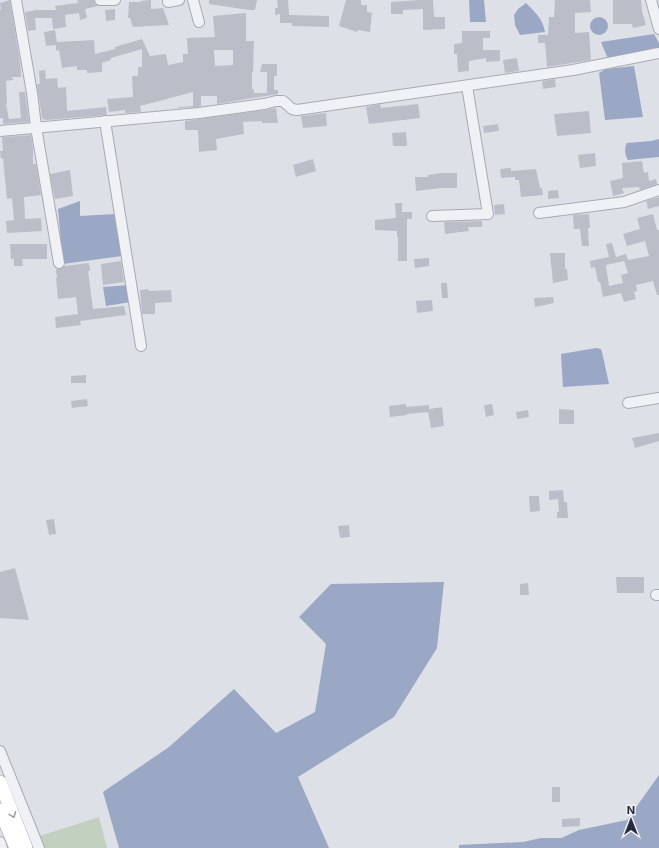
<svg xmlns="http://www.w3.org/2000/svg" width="659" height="848" font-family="Inter,sans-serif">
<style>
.green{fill:#c1d0bf}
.water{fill:#9aa8c5}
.building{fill:#bbbec9;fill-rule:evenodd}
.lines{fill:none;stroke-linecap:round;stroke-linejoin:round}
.minor-casing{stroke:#a7aab4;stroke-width:12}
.major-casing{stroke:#9da3b2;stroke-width:14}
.minor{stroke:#f0f1f5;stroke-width:10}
.major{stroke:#fff;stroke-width:13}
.oneway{stroke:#9ea0a7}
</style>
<rect width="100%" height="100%" fill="#dee0e7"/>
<!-- green -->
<path class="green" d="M99 817 107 848H27L24 841Z"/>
<!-- water -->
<g class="water">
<path d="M469 0H484L486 22H470Z"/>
<path d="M526 3C535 12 543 19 545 32L520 35 515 25 514 15 518 9Z"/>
<circle cx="599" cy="26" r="9"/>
<path d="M654 34 659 43V50L608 59 601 42Z"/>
<path d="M634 66 643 117 605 120 599 73 606 69Z"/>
<path d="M659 139V157L628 160C625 155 624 148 627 143L651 141Z"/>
<path d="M80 201V216L115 214 122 256 63 264 58 209Z"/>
<path d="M129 285 131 302 106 306 103 287Z"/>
<path d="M596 348 601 349 602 352 609 384 563 387 561 354Z"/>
<path d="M444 582 437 648 394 717 298 777 329 848H119L103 792 169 747 234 689 276 733 315 712 326 644 299 617 331 584Z"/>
<path d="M659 775V848H459V845L523 842 541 838H561L579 830 627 820Z"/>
</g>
<!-- building -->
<g class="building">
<path d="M10 0 21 69V77H12L13 80 6 81 7 104H6L9 119 21 118 19 92H25L29 122 3 124V118H0V10H1L0 3Z"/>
<path d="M77 0H94L95 4 98 6 85 9 87 18 80 20 79 13 65 15 66 27 53 29 52 18H35L36 30 28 31 30 43 25 12 37 10H56L55 6 78 3Z"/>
<path d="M151 0V9L163 8 169 25 133 27 130 18H128L129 2H141V1Z"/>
<path d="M209 0H257L255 10H249L209 4Z"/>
<path d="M277 0H288L289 15 329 16V27L292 26V23H280V14L275 15V8H278Z"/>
<path d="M346 0H361V5H367V12L372 13 370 32 358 30 357 32 339 26Z"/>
<path d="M419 0H433L434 17H445V29L423 30V9L403 10V14H391V2Z"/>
<path d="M555 0H590L591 12 575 13V33L589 32 591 60 547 67 545 43H538V35H548L549 17H554Z"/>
<path d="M613 0H641L642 11 646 25 633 28 632 24H613Z"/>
<path d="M115 9V20L106 21 105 10Z"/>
<path d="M246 13V41H254L253 72H252V89H254V93H267V72H260L262 64H277V76H274V90H278V94L217 104V96H201V106L198 107 178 108V107L193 106V92L140 106 141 112 125 113V110L109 112 107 99 133 97 132 76H138V67H142V49L111 58V60L102 63V72L87 73V70H77V66L62 68 59 50 56 51V45L46 46 44 32 55 30 57 42 94 40 95 54 115 49V47L142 39 150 56 166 54 168 65 183 62V63V54H188L187 38 215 37 213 16ZM214 50H233V65L215 66Z"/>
<path d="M462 31H490V38H483V50H500V61L486 62V58L469 61V71L458 72 457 54H454V44L462 43Z"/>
<path d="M517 58 519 71 505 73 503 60Z"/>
<path d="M45 70 46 79 57 78 58 88 66 87 67 111 106 107 107 115 47 120 42 119 37 84H40L39 71Z"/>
<path d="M555 79 556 87 543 89 542 81Z"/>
<path d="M380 104 381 108 418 104 420 118 369 124 366 107Z"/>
<path d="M276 108 278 123H262V121L243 122 244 134 216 139 217 150 199 152 198 130H185V121L265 110Z"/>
<path d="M589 111 591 133 557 136 554 114Z"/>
<path d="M326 113 327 126 303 128 301 116Z"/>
<path d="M498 124 499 131 484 133 483 126Z"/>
<path d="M406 132 407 146H393L392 133Z"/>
<path d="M31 135 33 148V164H36L41 195 24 197 25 219 41 218 42 231 7 233 6 221 14 220 12 198 7 199 3 158 1 159 0 151H3L2 137Z"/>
<path d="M595 153 596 166 580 168 578 155Z"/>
<path d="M313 159 316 171 296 177 293 165Z"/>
<path d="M642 161 644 173 648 172 649 181 656 179 657 184 640 190 639 187 622 188 624 193 613 196 610 181 623 178 622 163Z"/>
<path d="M511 168V171L536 169 540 188H542L543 195 521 197 519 180H515V177L501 178 500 169Z"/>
<path d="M70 170 73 196 55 199 50 174Z"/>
<path d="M441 173H457V188H441L416 191 415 177H428V175Z"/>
<path d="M558 190 559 198 548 199V191Z"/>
<path d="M659 197V206L648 209 646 201Z"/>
<path d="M395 203H402V212H412V219H407V261H398V237H397V231L375 230V220L396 218Z"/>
<path d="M504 204 505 214 495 215 494 205Z"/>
<path d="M589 214 590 228H588L589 246H582L580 229H574L573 215Z"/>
<path d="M653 214 657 230H659V295H657L653 281 636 285 637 291 634 292 636 299 624 302 621 293 603 297 600 282H598L595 267 591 268 590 261 609 257 606 244 612 243 616 257 626 254 628 260 649 256 645 241 627 246 623 234 640 229 637 218ZM624 261 628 273 621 275 623 283 609 286 606 265Z"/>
<path d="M482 221V227H468L469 231 445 234 444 222Z"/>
<path d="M10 244H47V259H22L23 266H14V259H11Z"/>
<path d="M550 253H565V269H567L568 280 553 283Z"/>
<path d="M429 258V266L415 268 414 259Z"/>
<path d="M121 261 124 282 103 285 101 264Z"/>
<path d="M89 263 90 271H88L93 309 124 306 126 315 80 321 81 325 56 328 55 317 78 314 76 297 58 299 56 278H57L56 269H60L64 266Z"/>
<path d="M441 283H447L448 298H442Z"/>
<path d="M148 289 149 291 171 290 172 302 155 303V314H142L140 290Z"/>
<path d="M553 297 554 303 535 307 534 298Z"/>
<path d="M432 300 433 311 417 313 416 301Z"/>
<path d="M86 375V383H71V376Z"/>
<path d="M87 399 88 406 72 408 71 401Z"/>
<path d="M406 404V407L429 405V409L442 407 444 426 431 428 428 412 407 414V415L390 417 389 406Z"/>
<path d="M492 404 494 415 486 417 484 405Z"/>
<path d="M559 409 574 410V424H559Z"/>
<path d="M528 410 529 417 517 419 516 412Z"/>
<path d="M659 433V441L635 448 632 438Z"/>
<path d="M563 490 564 502H567L568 518H557V512H559L558 499 549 500V491Z"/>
<path d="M529 496H539L540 511 530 512Z"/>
<path d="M54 519 56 534 49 535 46 520Z"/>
<path d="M349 525 350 537 340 538 338 526Z"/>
<path d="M15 568 29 620 0 618V572Z"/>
<path d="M616 577H644V593H617Z"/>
<path d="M528 583 529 595H520V584Z"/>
<rect x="552" y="787" width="8" height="15"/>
<path d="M580 818V826L562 827V819Z"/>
</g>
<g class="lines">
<defs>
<g id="minor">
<path d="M16 0 32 93 36 127 59 263"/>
<path d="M100 0H115"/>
<path d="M168 0V2L179 0"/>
<path d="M193 0 199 22"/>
<path d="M651 0 659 29"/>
<path d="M105 121 141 346"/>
<path d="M0 131 199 113 264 104 276 101H283L292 109 297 110 573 70 659 53"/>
<path d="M539 213 624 202 659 190"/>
<path d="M432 216 488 214 467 86"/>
<path d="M628 403 659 398"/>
<path d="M656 595H659"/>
<path d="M0 751 39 848"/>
<path d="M0 842 2 848"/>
</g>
<g id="major">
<path d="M0 782 26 848"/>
<path d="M0 810 16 848"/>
</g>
</defs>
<!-- minor casing -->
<use href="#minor" class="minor-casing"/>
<!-- major casing -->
<use href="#major" class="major-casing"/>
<!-- minor -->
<use href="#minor" class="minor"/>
<!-- major -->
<use href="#major" class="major"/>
</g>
<!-- one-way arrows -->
<defs><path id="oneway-chevron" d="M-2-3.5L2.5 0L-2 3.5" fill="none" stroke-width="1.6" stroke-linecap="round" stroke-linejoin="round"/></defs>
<use class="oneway" href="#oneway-chevron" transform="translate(13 815) rotate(69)"/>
<!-- north arrow -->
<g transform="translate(631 820)" stroke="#edeff4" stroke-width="3" paint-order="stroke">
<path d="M0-3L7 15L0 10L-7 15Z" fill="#282c3c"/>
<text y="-6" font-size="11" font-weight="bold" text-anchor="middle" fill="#282c3c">N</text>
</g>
</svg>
